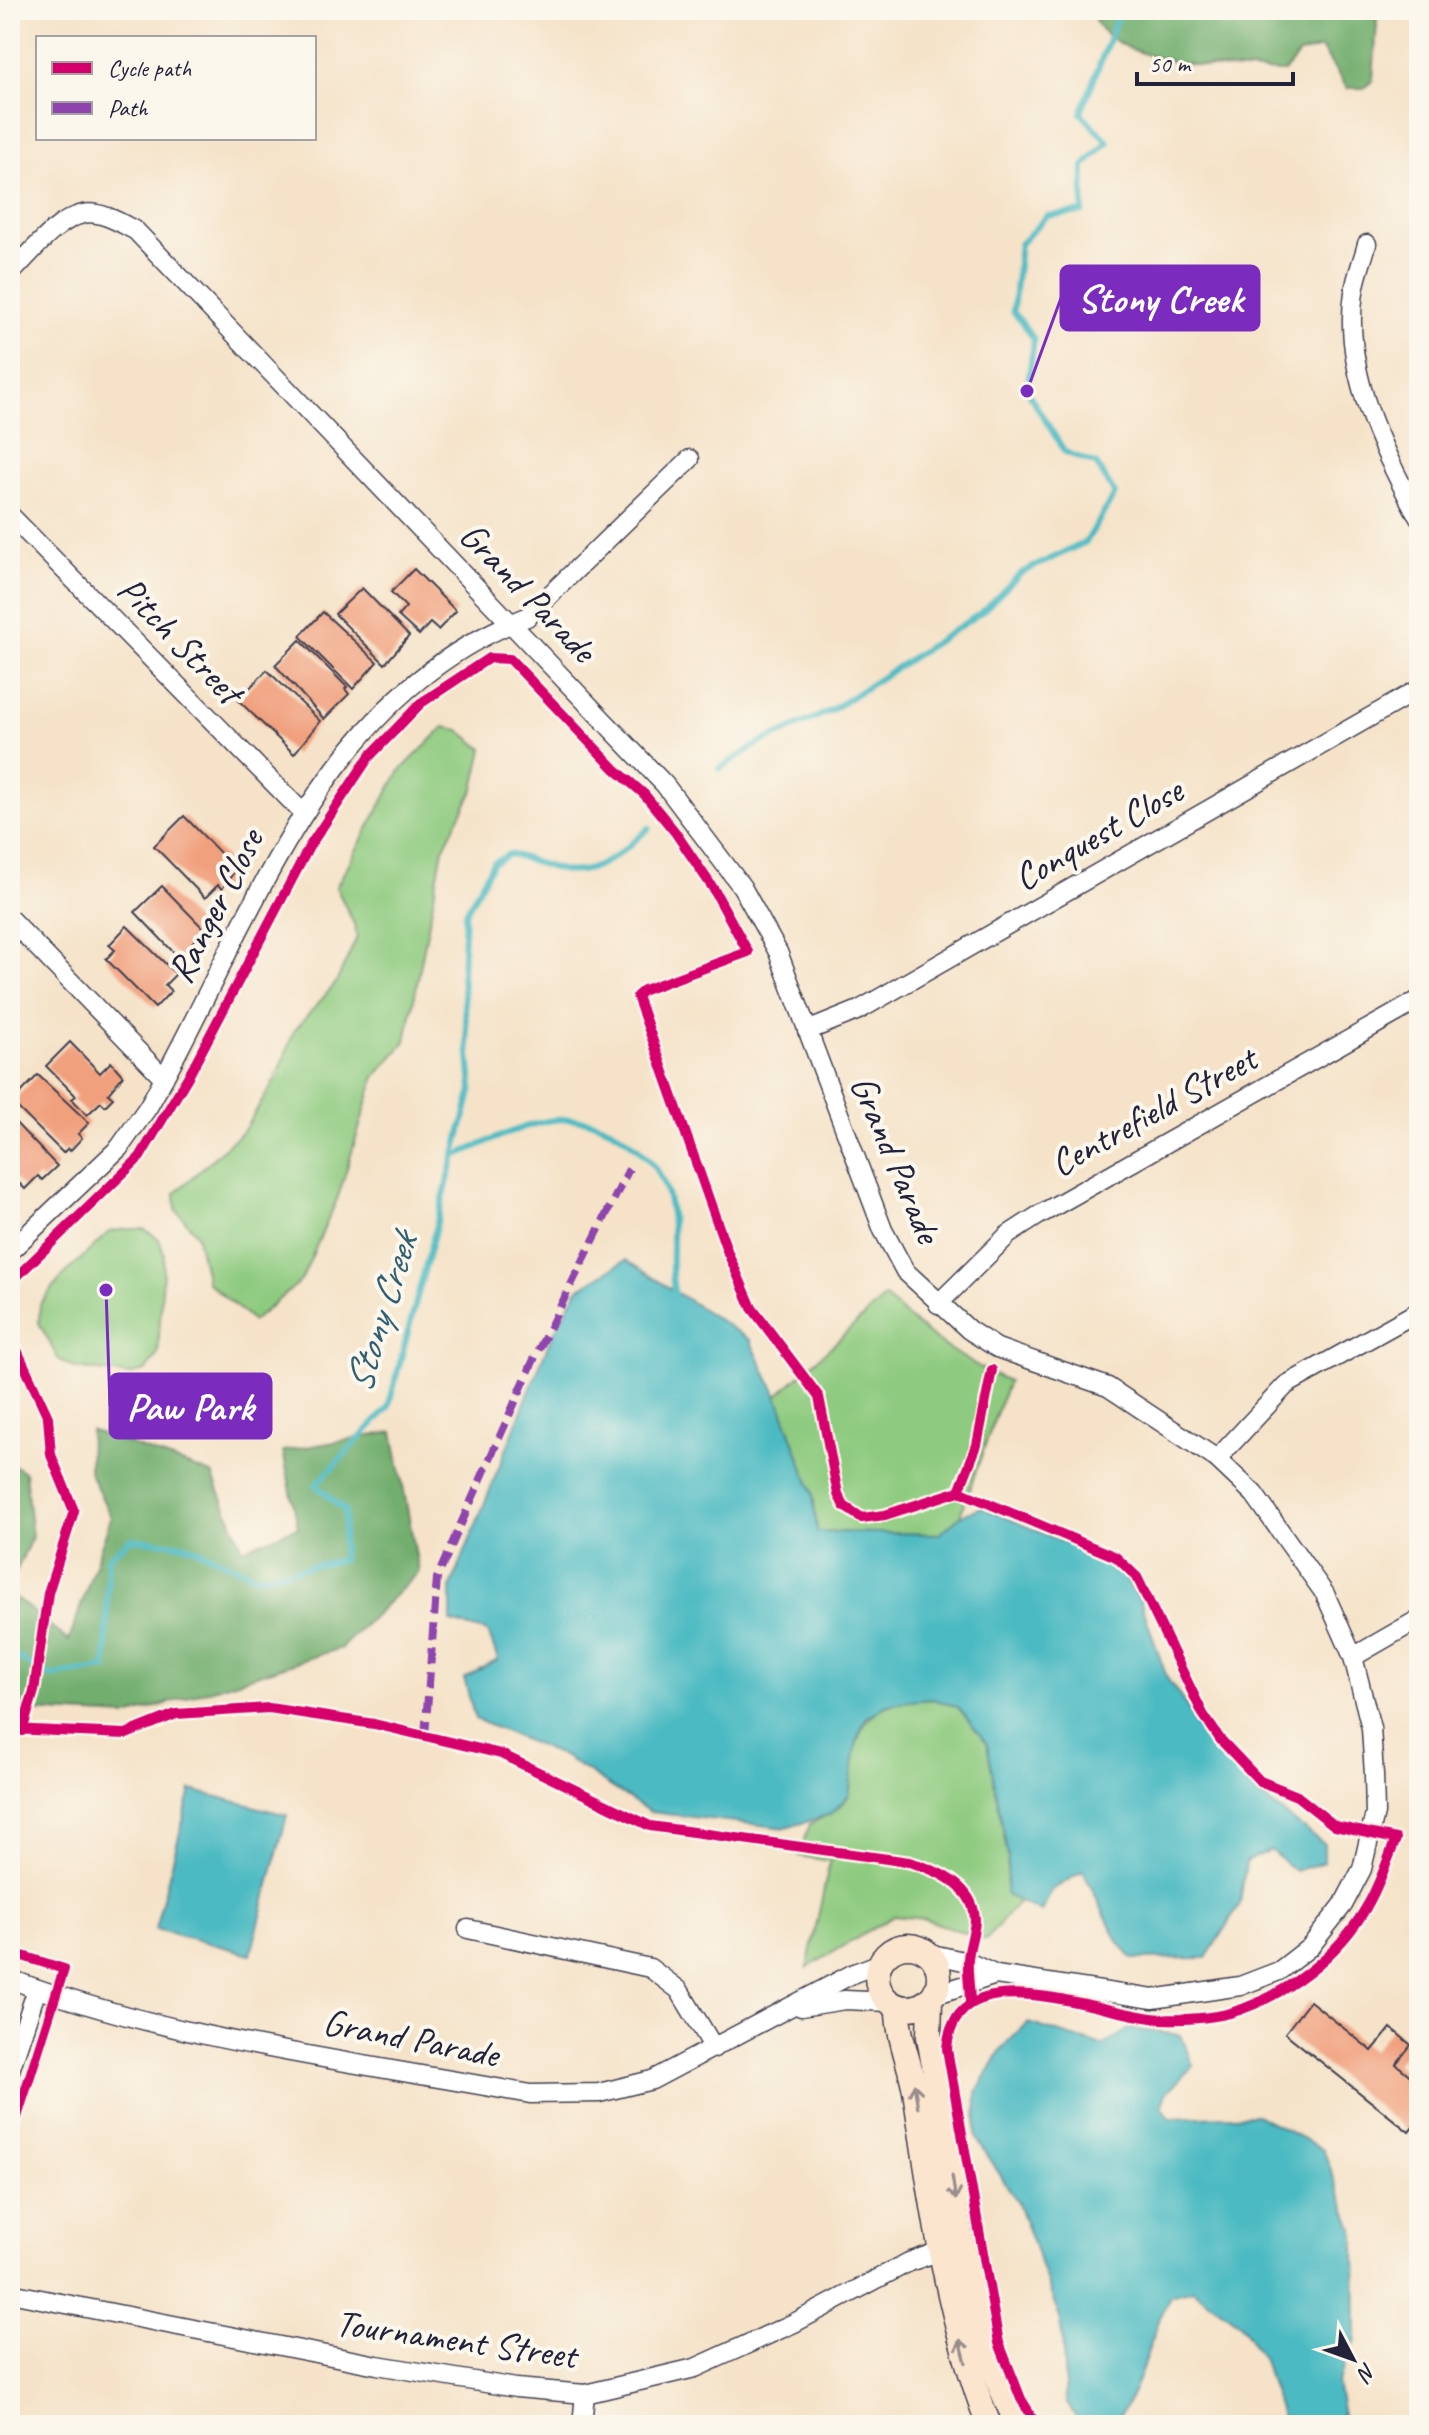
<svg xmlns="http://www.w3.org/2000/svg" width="1429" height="2435" font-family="Caveat,sans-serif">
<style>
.green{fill:#8eca7f;stroke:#58765d;stroke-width:2}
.forest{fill:#72ae6e;stroke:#4a6854;stroke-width:2}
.water{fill:#4bbac2;stroke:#366e7e;stroke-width:2}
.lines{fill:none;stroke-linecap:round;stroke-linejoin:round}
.stream{stroke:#4bbac2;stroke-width:6}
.building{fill:#f1a07e}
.street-casing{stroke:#423f50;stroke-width:21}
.secondary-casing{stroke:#423f50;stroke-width:27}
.street{stroke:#fff;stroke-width:18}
.secondary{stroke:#fbe5cf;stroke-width:24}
.quiet{stroke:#8e44ad;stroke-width:8;stroke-dasharray:16 8;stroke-linecap:butt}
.cycleway-casing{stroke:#fbf7ec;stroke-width:15}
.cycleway{stroke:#d6006c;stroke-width:10}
.oneway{stroke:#998d8c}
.labels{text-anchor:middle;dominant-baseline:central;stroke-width:8;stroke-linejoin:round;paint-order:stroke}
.street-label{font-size:38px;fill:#22223b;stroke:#fbf7ec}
.water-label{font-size:40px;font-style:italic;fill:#325f71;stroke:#fbf7ec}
.leader{fill:none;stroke:#7b2cbf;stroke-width:3}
.callout-dot{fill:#7b2cbf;stroke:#fbf7ec;stroke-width:3}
.callout{fill:#7b2cbf;stroke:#7b2cbf;stroke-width:3}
.callout-label{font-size:40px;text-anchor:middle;font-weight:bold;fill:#fff}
</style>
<rect width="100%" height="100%" fill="#fbf7ec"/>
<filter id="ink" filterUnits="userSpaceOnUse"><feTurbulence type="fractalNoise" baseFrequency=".0125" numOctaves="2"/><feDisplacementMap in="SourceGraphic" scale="16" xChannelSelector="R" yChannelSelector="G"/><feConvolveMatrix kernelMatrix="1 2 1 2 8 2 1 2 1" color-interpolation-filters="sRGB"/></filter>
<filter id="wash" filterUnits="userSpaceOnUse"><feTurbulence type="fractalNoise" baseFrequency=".006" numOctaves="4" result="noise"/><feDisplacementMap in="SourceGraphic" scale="32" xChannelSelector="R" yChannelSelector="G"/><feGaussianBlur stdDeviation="1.8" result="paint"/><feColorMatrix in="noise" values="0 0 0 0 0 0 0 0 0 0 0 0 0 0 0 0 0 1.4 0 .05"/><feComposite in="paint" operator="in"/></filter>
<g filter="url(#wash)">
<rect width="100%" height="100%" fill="#f5e2c8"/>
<!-- green -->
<g class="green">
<path d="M444 727 459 730 483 749 474 789 443 849 406 1041 375 1077 338 1197 301 1281 253 1321 207 1282 196 1233 176 1210 175 1193 244 1130 277 1077 294 1031 336 983 357 937 355 926 336 887 399 772Z"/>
<path d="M127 1229H144L159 1239 164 1254 158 1354 145 1371 129 1375 75 1368 59 1360 39 1323 40 1304 63 1276 109 1232Z"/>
<path d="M885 1297C923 1333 960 1360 1008 1381L960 1516 940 1534 817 1532 813 1494 777 1396Z"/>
<path d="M933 1699 958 1707 987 1744 1008 1856 1006 1895 1019 1901 986 1940 925 1919 894 1916 807 1968 830 1861 799 1856 810 1824C823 1817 843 1809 849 1794 852 1785 850 1772 852 1763 862 1708 881 1702 933 1699Z"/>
</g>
<!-- forest -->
<g class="forest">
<path d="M1378 10 1373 80 1364 88H1347L1321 48 1299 54 1284 72C1238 70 1104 67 1092 11Z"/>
<path d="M90 1430 212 1474 243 1549 298 1527 283 1451 393 1432 419 1572 341 1648 128 1716 10 1710V1593L69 1641 111 1517 89 1471Z"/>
<path d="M10 1463 25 1472 32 1537 10 1584Z"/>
</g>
<!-- water -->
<g class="water">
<path d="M626 1260 750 1340 777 1396 813 1494 817 1532 940 1534 960 1516 981 1507 1113 1563 1140 1600 1167 1678 1216 1749 1259 1795 1324 1844V1862L1295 1871 1270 1850 1246 1862 1240 1904 1206 1958 1132 1959 1118 1941 1083 1871 1052 1890 1041 1912 1006 1895 1008 1856 987 1744 958 1707 933 1699 909 1701 887 1705 866 1718 857 1739 849 1795 831 1814 786 1828 650 1812 565 1757 475 1719 464 1678 498 1660 488 1632 451 1622V1587L550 1340 578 1289Z"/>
<path d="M191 1790 287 1815 251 1954 155 1929Z"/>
<path d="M1028 2023 1103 2046 1129 2029 1181 2035 1193 2066 1166 2093 1162 2106 1170 2118 1257 2115 1323 2149 1355 2234 1356 2339 1337 2384 1345 2425H1284L1262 2358 1239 2323 1193 2290 1170 2296C1147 2339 1144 2386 1113 2425H1081L1066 2402 1061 2321 1018 2203 976 2137 977 2092 1002 2048Z"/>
</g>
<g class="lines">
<!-- stream -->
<g class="stream">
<path d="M719 769 758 744 830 711 982 612 1021 573 1086 542 1115 494 1096 464 1065 452 1027 391 1034 339 1013 311 1020 244 1047 216 1083 212 1084 166 1108 142 1081 113 1120 10"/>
<path d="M455 1156C518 1130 574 1093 635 1146 656 1165 665 1179 670 1207 676 1238 667 1268 676 1298"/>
<path d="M10 1653 49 1676 106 1668 108 1557 131 1539 187 1545 257 1577 342 1560 345 1511 316 1485 388 1408 472 1089 462 975 465 914 493 863 510 854C529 859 547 868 566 871 598 876 627 848 649 828"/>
</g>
</g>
<g id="blocks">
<!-- building -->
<g class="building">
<path d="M414 569 456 611 438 630 430 623 419 635 398 616 406 607 391 592Z"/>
<path d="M362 588 409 636 385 664 335 614Z"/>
<path d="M323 612 377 662 353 689 300 636Z"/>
<path d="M300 640 347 687 345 689 349 694 324 719 275 665Z"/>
<path d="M267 670 320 721 294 754 238 700Z"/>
<path d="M184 816 236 869 222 889 218 885 205 898 154 846Z"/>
<path d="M162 886 204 929 179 958 135 912Z"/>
<path d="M127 926 176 974 165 985 171 991 155 1008 106 959 115 950 109 945Z"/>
<path d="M70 1042 100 1073 111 1062 123 1076 108 1094 113 1098 105 1106 101 1102 87 1115 72 1099 76 1096 46 1066Z"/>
<path d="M38 1075 89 1123 78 1134 82 1138 70 1151 68 1148 63 1153 12 1102Z"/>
<path d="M10 1117 57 1166 42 1180 38 1176 25 1189 10 1174Z"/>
<path d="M1310 2001 1372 2051 1391 2028 1411 2045 1396 2064 1419 2083V2120L1409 2132 1285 2033Z"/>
</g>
</g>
</g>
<g filter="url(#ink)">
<use href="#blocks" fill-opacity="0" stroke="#423f50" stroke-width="2"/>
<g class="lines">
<defs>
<g id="street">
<path d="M1367 244C1363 260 1356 276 1354 292 1342 370 1383 452 1419 518"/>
<path d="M10 274C29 256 55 220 83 214 100 210 121 223 136 231L665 785 742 887 778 952 883 1230 905 1271 969 1330 997 1348 1108 1387 1217 1459 1254 1494 1325 1594 1353 1657 1371 1728 1374 1775 1375 1813 1362 1869 1343 1905 1310 1947 1279 1971 1240 1986 1153 1999 996 1975 968 1962 927 1953"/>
<path d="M10 515 302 812"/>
<path d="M10 919 164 1078"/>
<path d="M807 1031 859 1010 1419 689"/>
<path d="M10 1251 119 1148 148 1107C250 928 317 697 527 617L690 459"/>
<path d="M938 1304 1008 1235 1039 1215 1419 1000"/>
<path d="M1217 1459 1286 1385 1419 1311"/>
<path d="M1353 1657 1419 1619"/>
<path d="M468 1929 650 1968 679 1990 714 2048"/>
<path d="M10 1979C176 2041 357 2062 530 2094L599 2093 652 2080 854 1973 881 1963"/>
<path d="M934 1995 996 1975"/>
<path d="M801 2007 845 2000 889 2002"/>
<path d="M10 2070 37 1989"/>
<path d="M10 2293 377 2365 516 2388 585 2394 695 2368 794 2323 909 2262 952 2247"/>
<path d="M582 2425 585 2394"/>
</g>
<g id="secondary">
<circle cx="908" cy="1977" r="31"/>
<path d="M930 2000 929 2037C953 2167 958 2306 1018 2425"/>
<path d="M898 2007C897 2034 910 2063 915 2091 932 2204 947 2317 989 2425"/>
</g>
</defs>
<!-- street casing -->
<use href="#street" class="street-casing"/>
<!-- secondary casing -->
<use href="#secondary" class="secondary-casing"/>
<!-- street -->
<use href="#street" class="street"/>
<!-- secondary -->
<use href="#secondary" class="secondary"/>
<!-- quiet -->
<path class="quiet" d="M425 1736 437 1578 535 1357 629 1169"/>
<defs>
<g id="cycleway">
<path d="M10 1283 140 1157 189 1075 309 847 369 757 421 703 489 658 510 659 615 769 644 794 675 832 713 888 748 952 644 990 637 996 728 1253 752 1308 819 1397 838 1494 844 1506 862 1518 885 1515 959 1491 1116 1557 1137 1577 1203 1714 1220 1739 1260 1781 1297 1796 1335 1826 1396 1839C1387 1861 1379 1886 1367 1906 1339 1956 1284 1997 1230 2013 1211 2018 1183 2020 1163 2019 1104 2017 955 1948 947 2049L999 2343 1021 2399 1037 2425"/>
<path d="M10 1335 48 1417 51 1455 74 1511 48 1593 34 1691 22 1731"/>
<path d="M959 1491 977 1445 992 1370"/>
<path d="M10 1729 126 1734 176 1714 269 1708 374 1724 501 1754 650 1826 909 1862C937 1870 975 1886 975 1921 974 1934 969 1947 968 1959 967 1974 970 1989 970 2004"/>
<path d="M10 1952 64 1969 10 2139"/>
</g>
</defs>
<!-- cycleway casing -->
<use href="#cycleway" class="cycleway-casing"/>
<!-- cycleway -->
<use href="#cycleway" class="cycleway"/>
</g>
<!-- one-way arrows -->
<defs><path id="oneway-shaft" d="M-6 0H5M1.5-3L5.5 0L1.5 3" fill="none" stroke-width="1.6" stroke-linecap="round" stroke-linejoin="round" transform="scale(2)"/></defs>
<g class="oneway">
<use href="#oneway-shaft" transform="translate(916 2096) rotate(-99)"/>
<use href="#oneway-shaft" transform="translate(954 2188) rotate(81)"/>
<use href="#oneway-shaft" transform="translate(963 2351) rotate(-104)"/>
</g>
</g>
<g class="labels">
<!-- street labels -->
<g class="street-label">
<text transform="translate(528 592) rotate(46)">Grand Parade</text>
<text transform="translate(180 640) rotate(46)">Pitch Street</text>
<text transform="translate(1098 834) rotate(-30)">Conquest Close</text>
<text transform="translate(215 906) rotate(-63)">Ranger Close</text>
<text transform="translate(1153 1111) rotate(-29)">Centrefield Street</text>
<text transform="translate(896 1159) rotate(67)">Grand Parade</text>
<text transform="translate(411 2038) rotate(11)">Grand Parade</text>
<text transform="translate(456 2339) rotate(8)">Tournament Street</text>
</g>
<!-- water labels -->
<g class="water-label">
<text transform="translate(381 1313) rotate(-73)">Stony Creek</text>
</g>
</g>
<!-- callouts -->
<path class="leader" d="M1027 391L1061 298M106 1290L110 1406"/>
<g class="callout-dot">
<circle cx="1027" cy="391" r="8"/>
<circle cx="106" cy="1290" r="8"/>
</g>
<g class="callout">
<rect x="1061" y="266" width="198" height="64" rx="8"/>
<rect x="110" y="1374" width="161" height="64" rx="8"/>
</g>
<g class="callout-label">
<text x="1160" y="312">Stony Creek</text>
<text x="190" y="1420">Paw Park</text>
</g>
<!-- margin -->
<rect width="1429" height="2435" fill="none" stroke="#fbf7ec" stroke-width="40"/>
<!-- legend -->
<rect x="36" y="36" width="280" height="104" fill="#fbf7ec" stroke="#a4a2a5" stroke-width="2"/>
<rect x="52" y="62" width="40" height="12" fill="#d6006c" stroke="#a4a2a5" stroke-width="2"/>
<text x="108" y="76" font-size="24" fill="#22223b">Cycle path</text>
<rect x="52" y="102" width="40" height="12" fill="#8e44ad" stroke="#a4a2a5" stroke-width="2"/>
<text x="108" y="116" font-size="24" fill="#22223b">Path</text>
<!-- north arrow -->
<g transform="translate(1353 2359) rotate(131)" stroke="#fbf7ec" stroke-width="6" paint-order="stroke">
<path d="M0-6L14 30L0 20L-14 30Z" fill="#22223b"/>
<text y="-12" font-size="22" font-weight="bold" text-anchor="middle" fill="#22223b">N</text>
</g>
<!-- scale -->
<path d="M1137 72v12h156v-12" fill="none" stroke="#22223b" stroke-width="4"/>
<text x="1149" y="72" font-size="24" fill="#22223b" stroke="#fbf7ec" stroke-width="6" paint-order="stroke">50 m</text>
</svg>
